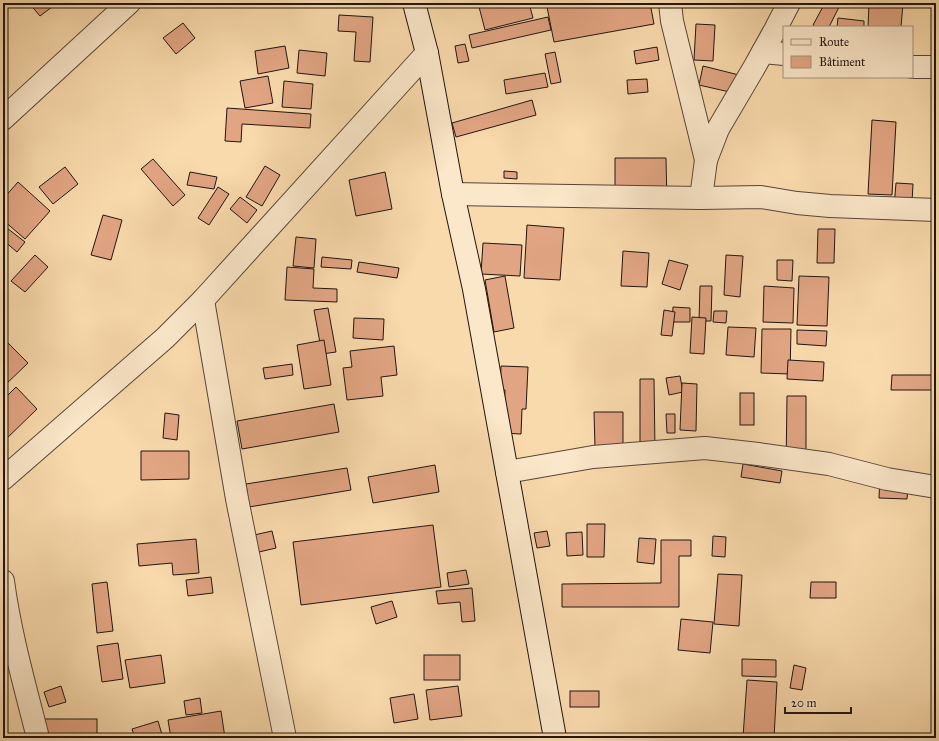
<svg xmlns="http://www.w3.org/2000/svg" width="939" height="741" font-family="'IM FELL Great Primer',serif">
<style>
.building{fill:#e2a583;stroke:#211511}
.lines{fill:none;stroke-linecap:round;stroke-linejoin:round}
.street-casing{stroke:#574638;stroke-width:24}
.secondary-casing{stroke:#211511;stroke-width:24}
.street{stroke:#fbe7c9;stroke-width:22}
.secondary{stroke:#fbe7c9;stroke-width:22}
</style>
<rect width="100%" height="100%" fill="#f9daac"/>
<filter id="stains"><feTurbulence type="fractalNoise" baseFrequency=".005" numOctaves="4"/><feColorMatrix values="0 0 0 0 .2 0 0 0 0 .09 0 0 0 0 .02 0 0 0 .5 -.17"/></filter>
<radialGradient id="worn" r=".72"><stop offset=".6" stop-color="#630" stop-opacity="0"/><stop offset="1" stop-color="#630" stop-opacity=".3"/></radialGradient>
<!-- building -->
<g class="building">
<path d="M29 3H49L52 7 40 16Z"/>
<path d="M478 3H529L533 18 485 30Z"/>
<path d="M572 3H650L654 24 554 42 547 7Z"/>
<path d="M825 3H841L829 27H816L813 25Z"/>
<path d="M869 3H903L901 27H868Z"/>
<path d="M339 15 373 17 370 62 354 61 356 32 338 31Z"/>
<path d="M548 17 551 30 472 48 469 35Z"/>
<path d="M838 18 864 21V27H837Z"/>
<path d="M183 23 195 38 176 54 163 38Z"/>
<path d="M696 24 715 25 713 61 694 60Z"/>
<path d="M465 44 469 61 458 63 455 46Z"/>
<path d="M285 46 289 68 258 74 255 51Z"/>
<path d="M657 47 659 60 636 64 634 51Z"/>
<path d="M299 50 327 53 325 76 297 73Z"/>
<path d="M555 52 561 82 551 84 545 54Z"/>
<path d="M703 66 739 75 734 93 699 85Z"/>
<path d="M545 73 548 87 506 94 504 80Z"/>
<path d="M268 76 273 103 245 108 240 81Z"/>
<path d="M647 79 648 92 628 94 627 80Z"/>
<path d="M284 81 313 84 311 109 282 107Z"/>
<path d="M532 100 536 115 456 137 452 123Z"/>
<path d="M227 108 311 114 310 128 242 124 241 142 225 141Z"/>
<path d="M872 120 896 122 892 195 868 194Z"/>
<path d="M615 158H666L667 204H615Z"/>
<path d="M153 159 185 195 173 206 141 169Z"/>
<path d="M265 166 280 175 262 206 246 197Z"/>
<path d="M65 167 78 184 53 204 39 187Z"/>
<path d="M504 171 517 172V179L504 178Z"/>
<path d="M190 172 217 177 214 189 187 185Z"/>
<path d="M385 172 392 209 356 216 349 180Z"/>
<path d="M18 182 50 211 25 239 3 220V199Z"/>
<path d="M896 183 913 184 911 220 893 219Z"/>
<path d="M218 187 229 194 209 225 198 218Z"/>
<path d="M240 197 257 210 247 223 230 209Z"/>
<path d="M103 215 122 220 111 260 91 255Z"/>
<path d="M3 225 25 242 17 252 3 240Z"/>
<path d="M527 225 564 228 560 280 524 278Z"/>
<path d="M818 229H835L834 263H817Z"/>
<path d="M296 237 316 239 314 268 293 266Z"/>
<path d="M483 243 522 245 520 276 481 274Z"/>
<path d="M623 251 649 253 647 287 621 286Z"/>
<path d="M35 255 48 267 25 292 11 281Z"/>
<path d="M726 255 743 256 740 297 724 295Z"/>
<path d="M322 257 352 260 351 269 321 267Z"/>
<path d="M669 260 688 265 680 290 662 284Z"/>
<path d="M777 260H793L792 281 777 280Z"/>
<path d="M359 262 399 268 397 278 357 272Z"/>
<path d="M287 267 314 269 313 288 337 289V302L285 300Z"/>
<path d="M505 276 514 328 494 332 485 280Z"/>
<path d="M799 276 829 277 827 326 797 325Z"/>
<path d="M700 286H712L711 321H699Z"/>
<path d="M764 286 794 288 793 323 763 322Z"/>
<path d="M673 307 690 308V322H672Z"/>
<path d="M328 308 336 352 322 354 314 310Z"/>
<path d="M664 310 675 312 672 336 661 335Z"/>
<path d="M714 311H727L726 323 713 322Z"/>
<path d="M692 317 706 318 704 354 690 353Z"/>
<path d="M354 318 384 319 383 340 353 338Z"/>
<path d="M728 327 756 328 754 357 726 355Z"/>
<path d="M762 329H791L790 374 761 373Z"/>
<path d="M797 330 827 331 826 346 797 344Z"/>
<path d="M3 338 28 363 3 387Z"/>
<path d="M324 340 331 385 304 389 297 345Z"/>
<path d="M394 346 397 375 381 377 383 396 347 400 343 368 352 367 350 351Z"/>
<path d="M788 360 824 362 823 381 787 379Z"/>
<path d="M292 364 293 375 265 379 263 368Z"/>
<path d="M501 366 528 367 526 409H522L521 434 503 433 505 390H500Z"/>
<path d="M892 375H936V390H891Z"/>
<path d="M680 376 683 392 669 395 666 378Z"/>
<path d="M640 379H654L655 451H640Z"/>
<path d="M682 383 697 384 696 431 680 430Z"/>
<path d="M16 387 37 409 3 442V400Z"/>
<rect x="740" y="393" width="14" height="32"/>
<path d="M787 396H806V469H786Z"/>
<path d="M334 404 339 432 242 449 237 421Z"/>
<path d="M594 412H623V447H595Z"/>
<path d="M165 413 179 415 177 440 163 438Z"/>
<path d="M666 414H675V433H667Z"/>
<path d="M141 451H189V479L141 480Z"/>
<path d="M743 464 782 471 780 483 741 477Z"/>
<path d="M435 465 439 492 373 503 368 477Z"/>
<path d="M347 468 351 490 249 507 246 484Z"/>
<path d="M880 476 909 477 907 499 879 498Z"/>
<path d="M587 524H605L604 557H587Z"/>
<path d="M433 525 441 587 301 605 293 542Z"/>
<path d="M272 531 276 548 259 552 254 535Z"/>
<path d="M547 531 550 546 537 548 534 533Z"/>
<path d="M582 532 583 555 567 556 566 533Z"/>
<path d="M713 536 726 537 725 557 712 556Z"/>
<path d="M639 538 656 539 654 564 637 562Z"/>
<path d="M196 539 199 573 173 575 172 563 139 566 137 544Z"/>
<path d="M661 540H691V556H679V607H562V584L661 583Z"/>
<path d="M466 570 469 584 449 587 447 573Z"/>
<path d="M718 574 742 575 739 626 714 624Z"/>
<path d="M211 577 213 593 188 596 186 580Z"/>
<path d="M107 582 113 631 97 633 92 584Z"/>
<path d="M811 582H836V598H810Z"/>
<path d="M472 588 475 621 462 622 460 602 438 604 436 591Z"/>
<path d="M392 601 397 617 376 624 371 607Z"/>
<path d="M681 619 713 622 710 653 678 650Z"/>
<path d="M118 643 123 679 102 682 97 646Z"/>
<path d="M161 655 165 683 130 688 125 660Z"/>
<rect x="424" y="655" width="36" height="25"/>
<path d="M742 659 776 660V677L742 676Z"/>
<path d="M794 665 806 668 802 690 790 688Z"/>
<path d="M747 680 777 682 774 738 743 737Z"/>
<path d="M61 686 66 702 49 707 44 692Z"/>
<path d="M458 686 462 716 430 720 426 690Z"/>
<rect x="570" y="691" width="29" height="16"/>
<path d="M414 694 418 719 394 723 390 698Z"/>
<path d="M200 698 202 713 186 715 184 701Z"/>
<path d="M221 711 225 738H171L168 720Z"/>
<rect x="40" y="719" width="57" height="19"/>
<path d="M158 721 163 738H135L132 729Z"/>
</g>
<g class="lines">
<defs>
<g id="street">
<path d="M670 3 672 21 706 160 701 198"/>
<path d="M763 52 784 54"/>
<path d="M912 67H936"/>
<path d="M3 119 129 3"/>
<path d="M706 160 718 129 755 66 775 30 789 3"/>
<path d="M453 194 701 198 761 197 797 203 830 206 936 210"/>
<path d="M203 300 237 499 285 738"/>
<path d="M507 472 593 457 705 448 758 454 829 464 887 479 936 487"/>
<path d="M3 479 165 338 203 300 427 53"/>
<path d="M3 581C10 634 25 686 38 738"/>
</g>
<path id="secondary" d="M414 3 427 53 453 194 474 289 507 472 555 738"/>
</defs>
<!-- street casing -->
<use href="#street" class="street-casing"/>
<!-- secondary casing -->
<use href="#secondary" class="secondary-casing"/>
<!-- street -->
<use href="#street" class="street"/>
<!-- secondary -->
<use href="#secondary" class="secondary"/>
</g>
<!-- margin -->
<rect width="939" height="741" fill="none" stroke="#f9daac" stroke-width="16"/>
<rect x="4" y="4" width="931" height="733" fill="none" stroke="#211511" stroke-width="2"/>
<rect x="8" y="8" width="923" height="725" fill="none" stroke="#211511"/>
<!-- legend -->
<rect x="783" y="26" width="130" height="52" fill="#fbe7c9" stroke="#a4937f"/>
<rect x="791" y="39" width="20" height="6" fill="#fbe7c9" stroke="#a4937f"/>
<text x="819" y="46" font-size="12" fill="#211511">Route</text>
<rect x="791" y="56" width="20" height="12" fill="#e2a583" stroke="#a4937f"/>
<text x="819" y="66" font-size="12" fill="#211511">Bâtiment</text>
<!-- scale -->
<path d="M785 707v6h66v-6" fill="none" stroke="#211511" stroke-width="2"/>
<text x="791" y="707" font-size="12" fill="#211511" stroke="#fbe7c9" stroke-width="3" paint-order="stroke">20 m</text>
<rect width="100%" height="100%" filter="url(#stains)"/>
<rect width="100%" height="100%" fill="url(#worn)"/>
</svg>
